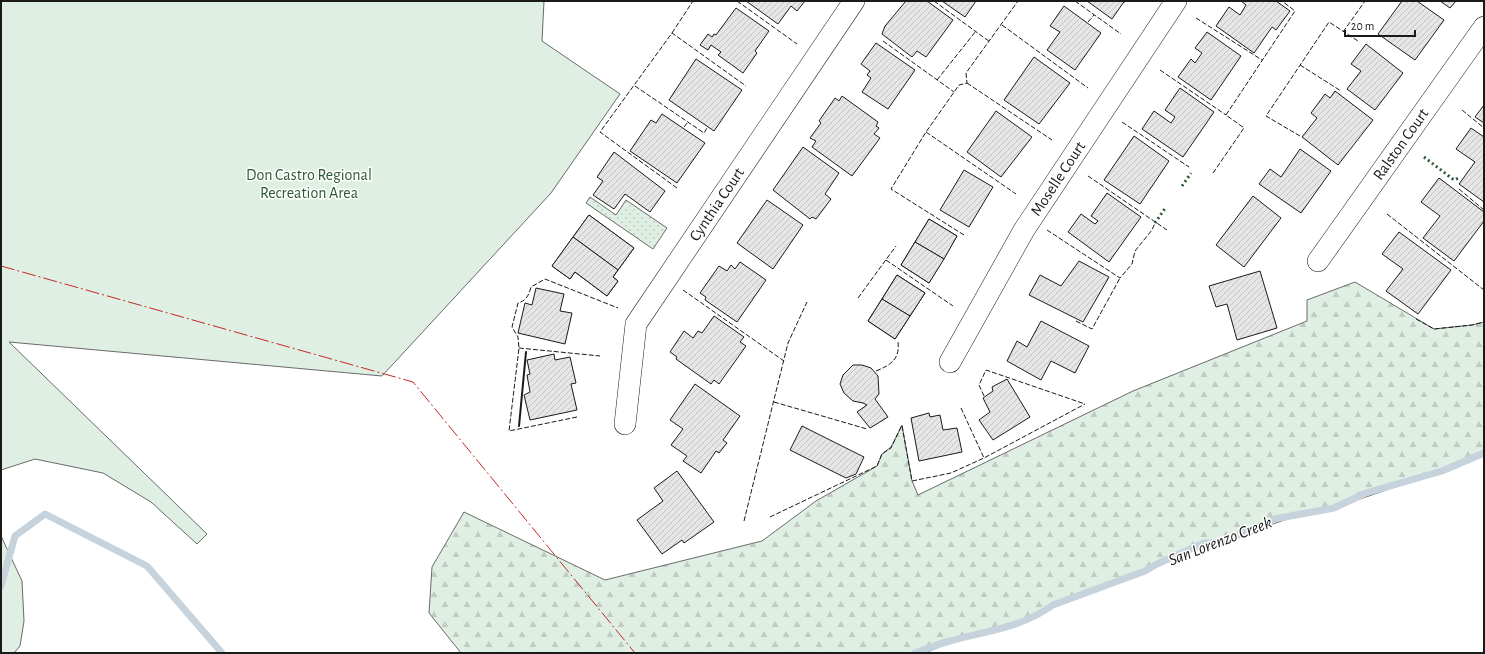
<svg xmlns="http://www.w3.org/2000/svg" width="1485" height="654" font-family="'Alegreya Sans',sans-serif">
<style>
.green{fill:#e0efe3;stroke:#6a6a6a}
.forest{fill:url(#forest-firs);stroke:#6a6a6a}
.garden{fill:url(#garden-dots);stroke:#6a6a6a}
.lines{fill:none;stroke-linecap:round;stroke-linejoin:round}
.stream{stroke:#c6d2dc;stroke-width:7}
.building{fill:url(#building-hatch);stroke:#1a1a1a}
.minor-casing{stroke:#1a1a1a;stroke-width:22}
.minor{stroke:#fff;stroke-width:21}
.hedge{stroke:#2b5a34;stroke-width:3;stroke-dasharray:2 3;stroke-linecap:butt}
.fence{stroke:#1a1a1a;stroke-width:1;stroke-dasharray:5 2;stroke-linecap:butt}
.wall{stroke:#1a1a1a;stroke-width:2}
.power{stroke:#c62828;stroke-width:1;stroke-dasharray:14 3 2 3;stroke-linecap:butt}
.labels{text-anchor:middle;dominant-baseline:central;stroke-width:3;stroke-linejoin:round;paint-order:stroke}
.street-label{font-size:16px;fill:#1a1a1a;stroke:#fff}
.park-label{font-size:16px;fill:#2b5a34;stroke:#fff}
.water-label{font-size:17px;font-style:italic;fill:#1a1a1a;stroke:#fff}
</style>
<defs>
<pattern id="forest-firs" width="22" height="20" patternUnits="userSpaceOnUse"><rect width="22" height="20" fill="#e0efe3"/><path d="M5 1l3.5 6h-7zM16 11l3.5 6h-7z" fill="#c0ccc2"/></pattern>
<pattern id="garden-dots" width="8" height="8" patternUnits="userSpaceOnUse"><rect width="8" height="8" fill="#e0efe3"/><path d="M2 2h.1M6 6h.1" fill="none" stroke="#c0ccc2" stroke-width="1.8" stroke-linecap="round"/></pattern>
<pattern id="building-hatch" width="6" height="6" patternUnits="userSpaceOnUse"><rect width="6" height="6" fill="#e6e6e6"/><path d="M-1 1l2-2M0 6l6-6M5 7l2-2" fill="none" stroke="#c5c5c5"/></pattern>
</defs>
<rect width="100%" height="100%" fill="#fff"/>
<!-- green -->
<g class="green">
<path d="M1 1H544L542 41 620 94 551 193 382 376 9 342 207 534 197 544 151 502 103 473 35 459 1 470Z"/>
<path d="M1 536 22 581 24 621 20 646 14 653H1Z"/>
</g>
<!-- forest -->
<path class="forest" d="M1355 282 1434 329 1472 325 1484 322V450L1427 476 1334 508 1309 512 1176 556 1123 580 1093 589 1053 605 1038 614 1006 628 958 639 925 653H461L429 613 432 567 464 512 605 580 762 541 816 501 877 466 882 454 891 447 902 425 912 481 918 495 1133 391 1307 321V300Z"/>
<!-- garden -->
<path class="garden" d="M590 197 616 215 626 200 667 228 653 249 586 203Z"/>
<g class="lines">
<!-- stream -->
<g class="stream">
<path d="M1 586 15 536 45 514 147 566 222 653"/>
<path d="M915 653C927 649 938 644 950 641 988 630 1019 629 1053 605L1145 571 1157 564 1204 543 1225 542 1240 534 1262 528 1274 519 1334 508 1366 493 1442 471 1484 453"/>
</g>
</g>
<!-- building -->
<g class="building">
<path d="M746 1H805L797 11 791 6 778 24Z"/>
<path d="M906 1H927L953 20 926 57 917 51 912 57 882 34 885 26Z"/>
<path d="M942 1H976L965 17Z"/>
<path d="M1087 1H1126L1123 3 1112 19Z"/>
<path d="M1241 1H1276L1290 11 1276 30 1272 27 1254 53 1216 26 1229 7 1240 15 1246 5Z"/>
<path d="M1402 1H1417L1444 20 1415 60 1378 34Z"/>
<path d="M1440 1H1456L1450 8Z"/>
<path d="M1064 6 1101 33 1075 70 1047 50 1060 32 1050 26Z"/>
<path d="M736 8 769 31 755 51 757 53 743 73 718 55 721 52 711 45 708 50 700 45 708 34 712 37 714 34 716 35Z"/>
<path d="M1207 32 1241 56 1211 100 1178 77 1191 59 1195 63 1202 53 1195 48Z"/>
<path d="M876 43 915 70 888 109 862 92 871 78 867 75 870 71 861 64Z"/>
<path d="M1366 44 1403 73 1375 110 1347 89 1361 71 1351 64Z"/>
<path d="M1034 57 1070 83 1039 124 1004 100Z"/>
<path d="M696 59 742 90 714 131 669 100Z"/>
<path d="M1180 88 1214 112 1183 157 1142 129 1154 111 1171 123 1175 117 1165 110Z"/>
<path d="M1335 91 1373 120 1338 165 1302 137 1317 118 1311 113 1325 94 1330 98Z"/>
<path d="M842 96 878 122 876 126 879 128 874 134 880 138 852 176 812 147 816 141 810 138 821 123 819 121 835 98 839 101Z"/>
<path d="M1484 105V123L1475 117Z"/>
<path d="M996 111 1032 137 1001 177 967 152Z"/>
<path d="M662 114 705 143 677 183 630 151 651 120 656 123Z"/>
<path d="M1471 128 1484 137V202L1459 184 1475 162 1456 149Z"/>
<path d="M1134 136 1169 161 1140 204 1104 180Z"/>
<path d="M803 147 839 173 825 194 831 199 816 219 812 217 810 219 773 190Z"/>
<path d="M1300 149 1331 171 1301 213 1259 184 1270 169 1281 177Z"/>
<path d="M614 152 665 191 650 212 625 194 614 209 593 195 603 181 597 177Z"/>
<path d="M964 170 993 187 969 227 940 210Z"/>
<path d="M1439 178 1484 212V221L1454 261 1423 238 1440 216 1421 202Z"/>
<path d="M1107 193 1141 217 1109 262 1068 232 1081 214 1095 224 1098 221 1091 216Z"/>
<path d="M1253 196 1281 218 1244 267 1216 245Z"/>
<path d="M767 200 803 225 773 269 737 243Z"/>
<path d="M589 215 634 248 613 277 618 281 607 296 575 272 570 279 552 266Z"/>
<path d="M589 215 634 248 618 270 573 237Z"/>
<path d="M929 219 957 236 929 283 901 265Z"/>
<path d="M929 219 957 236 944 259 915 242Z"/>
<path d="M1399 232 1451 270 1418 314 1386 291 1403 269 1382 254Z"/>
<path d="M573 237 618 270 613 277 618 281 607 296 575 272 570 279 552 266Z"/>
<path d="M915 242 944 259 929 283 901 265Z"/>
<path d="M1079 261 1109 277 1083 322 1029 295 1040 275 1061 286Z"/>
<path d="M740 262 766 280 737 322 705 300 706 297 700 293 719 266 727 271 731 265 735 269Z"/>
<path d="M1260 271 1277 328 1237 340 1227 304 1216 307 1209 286Z"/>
<path d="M897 275 925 293 895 339 868 321Z"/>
<path d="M897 275 925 293 910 316 882 299Z"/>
<path d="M536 288 564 294 560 311 572 313 565 344 518 333 525 303 532 305Z"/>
<path d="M882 299 910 316 895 339 868 321Z"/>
<path d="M714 316 744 337 740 342 746 346 719 384 714 380 711 384 676 359 677 357 670 352 684 331 693 338 698 331 702 333Z"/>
<path d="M1041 321 1089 346 1075 373 1051 361 1041 380 1007 361 1017 341 1027 347Z"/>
<path d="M554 354 555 360 570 357 576 383 571 384 577 410 530 420 524 395 530 392 527 375 530 374 527 360Z"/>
<path d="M853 365H862L871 368 878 376 879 394 875 399 888 417 870 428 857 412 867 405 863 403 853 401 844 393 840 384 843 375Z"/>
<path d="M1007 379 1030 417 993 440 979 420 990 412 983 398 993 391 992 387Z"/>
<path d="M695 384 740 416 723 440 727 443 719 453 716 451 701 473 683 461 687 456 671 445 683 429 670 420Z"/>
<path d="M929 413 930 417 940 415 943 430 957 428 962 452 919 461 911 418Z"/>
<path d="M802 426 864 457 856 474 846 478 790 450Z"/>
<path d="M677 471 714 522 684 543 682 540 662 554 637 520 663 501 654 488Z"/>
</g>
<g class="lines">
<defs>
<g id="minor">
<path id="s1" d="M1318 261 1484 27"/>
<path id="s2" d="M950 362 1024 230 1176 1"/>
<path id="s3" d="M625 424 636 324 854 1"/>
</g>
</defs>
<!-- minor casing -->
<use href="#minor" class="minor-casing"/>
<!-- minor -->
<use href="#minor" class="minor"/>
<!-- hedge -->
<g class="hedge">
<path d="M1424 157 1454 180 1459 178"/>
<path d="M1182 186 1191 173"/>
<path d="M1155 223 1166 207"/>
</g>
<!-- fence -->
<g class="fence">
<path d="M737 1 797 44"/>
<path d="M934 1 990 42"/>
<path d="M1075 1 1121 34"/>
<path d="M1196 18 1262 60"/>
<path d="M1088 22 1094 15"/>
<path d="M1002 25 1088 88"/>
<path d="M1343 32 1365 1"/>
<path d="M672 33 693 1"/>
<path d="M883 41 954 92"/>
<path d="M1300 65 1341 91"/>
<path d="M1160 70 1226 115"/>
<path d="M937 80 976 31"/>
<path d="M967 83 1052 140"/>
<path d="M635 86 704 133 707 128"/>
<path d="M1462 110 1484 128"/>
<path d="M1122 122 1189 167"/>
<path d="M684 127 688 122"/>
<path d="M926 132 1016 194"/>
<path d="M1300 136 1266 116 1329 22 1358 41"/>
<path d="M1213 173 1244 128 1226 115 1295 11 1282 1"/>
<path d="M1088 176 1167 230"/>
<path d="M677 188 600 132 672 33 746 86"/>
<path d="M1459 189 1484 210"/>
<path d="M1387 214 1484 290"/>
<path d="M1047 230 1120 278 1132 264 1135 251 1152 230 1155 223"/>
<path d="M964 235 891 189 926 132 959 85 967 83 966 73 1018 1"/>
<path d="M886 260 953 306"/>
<path d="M683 290 784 361"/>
<path d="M858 298 896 246"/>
<path d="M1416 319 1434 329 1472 325 1484 322"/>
<path d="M1076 321 1092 329 1120 278"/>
<path d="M519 348 600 356"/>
<path d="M876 371C891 365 900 359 898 342"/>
<path d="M984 396 979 385 986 370 1085 404"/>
<path d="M774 402 867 429"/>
<path d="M961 408 984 458 1085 404"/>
<path d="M577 417 509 431 519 348 518 337 512 327 518 303C526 301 529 295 531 287L545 279 618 308"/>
<path d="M902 426 912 481 951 473 984 458"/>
<path d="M770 517 877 466 882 454 891 448 902 425"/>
<path d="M744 521 788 343 807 302"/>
</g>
<!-- wall -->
<path class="wall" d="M519 426 526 352"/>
<!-- power -->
<path class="power" d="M1 266 413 382 635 653"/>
</g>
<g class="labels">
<!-- street labels -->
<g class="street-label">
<text stroke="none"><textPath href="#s1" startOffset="143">Ralston Court</textPath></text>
<text stroke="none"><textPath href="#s2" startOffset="213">Moselle Court</textPath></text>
<text stroke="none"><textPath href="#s3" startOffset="245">Cynthia Court</textPath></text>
</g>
<!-- park labels -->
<g class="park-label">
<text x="309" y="175">Don Castro Regional<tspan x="309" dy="18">Recreation Area</tspan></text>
</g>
<!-- water labels -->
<g class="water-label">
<text transform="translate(1220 541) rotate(-21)">San Lorenzo Creek</text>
</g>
</g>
<!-- border -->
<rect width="1485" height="654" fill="none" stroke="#1a1a1a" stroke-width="4"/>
<!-- scale -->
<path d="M1345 30v6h70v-6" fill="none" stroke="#1a1a1a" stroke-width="2"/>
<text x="1351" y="30" font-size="12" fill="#1a1a1a" stroke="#ffffff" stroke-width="3" paint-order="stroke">20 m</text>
</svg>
